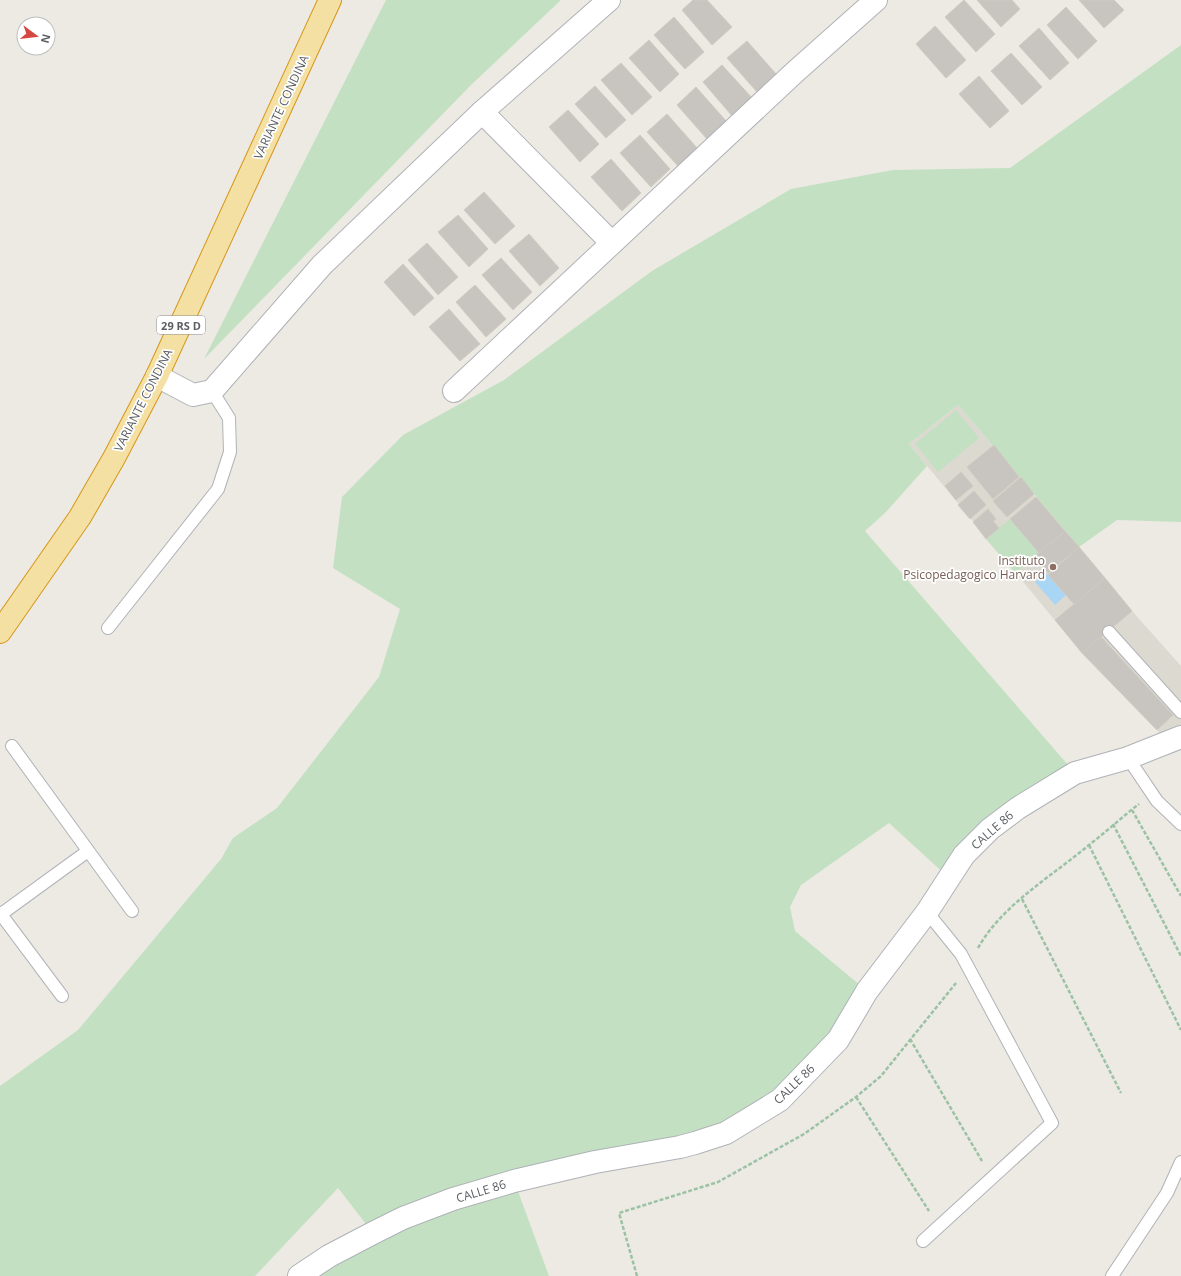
<svg xmlns="http://www.w3.org/2000/svg" width="1181" height="1276" font-family="'Open Sans',sans-serif">
<style>
.education{fill:#dcd9d1}
.green{fill:#c3e1c2}
.water{fill:#aad6f5}
.building{fill:#c8c5c0;stroke:#d0cbc2}
.lines{fill:none;stroke-linecap:round;stroke-linejoin:round}
.service-casing{stroke:#b0b3b7;stroke-width:14}
.minor-casing{stroke:#b0b3b7;stroke-width:24}
.secondary-casing{stroke:#afb2b7;stroke-width:24}
.trunk-casing{stroke:#d79618;stroke-width:24}
.path{stroke:#9cc2a5;stroke-width:2.5;stroke-dasharray:4 2;stroke-linecap:butt}
.service{stroke:#fff;stroke-width:12}
.minor{stroke:#fff;stroke-width:22}
.secondary{stroke:#fff;stroke-width:22}
.trunk{stroke:#f4e0a2;stroke-width:22}
.education-dot{fill:#8d6e63;stroke:#fff;stroke-width:1.5}
.labels{text-anchor:middle;dominant-baseline:central;stroke-width:3.5;stroke-linejoin:round;paint-order:stroke}
.shield{fill:#fff;stroke:#8c8e91;stroke-width:1}
.shield-label{font-size:11px;font-weight:bold;fill:#5b5e62}
.street-label{font-size:12px;fill:#5b5e62;stroke:#fff}
.education-label{font-size:12px;fill:#785e54;stroke:#fff;text-anchor:end}
</style>
<rect width="100%" height="100%" fill="#eceae3"/>
<!-- education -->
<path class="education" d="M958 405 1132 611 1181 666V730L1163 738 1157 730 1082 653 909 444Z"/>
<!-- green -->
<g class="green">
<path d="M386 0H561L471 85 204 359Z"/>
<path d="M1181 45V522L1117 520 1079 547 958 405 909 444 927 466 886 512 865 531 1075 773 1006 817 949 878 889 823 801 885 790 907 795 931 867 991 761 1112 695 1143 515 1183 549 1276H299L373 1233 338 1188 255 1276H0V1086L78 1030 221 859 233 838 277 808 379 677 400 609 333 568 342 497 403 435 504 380 652 271 791 189 893 170 1010 168Z"/>
<path d="M956 410 979 438 938 472 915 444Z"/>
<path d="M1010 519 1039 553 1015 573 986 539Z"/>
</g>
<!-- water -->
<path class="water" d="M1045 572 1066 595 1055 605 1035 582Z"/>
<!-- building -->
<g class="building">
<path d="M693 0H707L732 27 712 45 682 10Z"/>
<path d="M964 0 995 34 976 52 945 17Z"/>
<path d="M977 0H1012L1020 9 1001 27Z"/>
<path d="M1079 0H1114L1124 10 1104 28Z"/>
<path d="M1066 7 1097 41 1078 59 1047 25Z"/>
<path d="M674 17 704 52 685 69 654 35Z"/>
<path d="M935 26 966 60 946 78 916 44Z"/>
<path d="M1039 28 1069 63 1050 80 1019 46Z"/>
<path d="M649 40 679 74 660 92 629 58Z"/>
<path d="M747 41 777 75 758 93 727 58Z"/>
<path d="M1011 53 1042 87 1022 105 991 71Z"/>
<path d="M621 63 652 97 632 115 601 80Z"/>
<path d="M722 65 753 99 733 117 703 82Z"/>
<path d="M979 76 1009 111 990 128 959 94Z"/>
<path d="M595 86 626 120 606 138 575 104Z"/>
<path d="M696 87 727 122 707 139 677 105Z"/>
<path d="M568 110 599 144 580 162 549 127Z"/>
<path d="M667 114 697 148 678 166 647 132Z"/>
<path d="M640 135 670 169 651 187 620 153Z"/>
<path d="M611 159 641 193 622 211 591 177Z"/>
<path d="M484 192 515 226 495 244 464 210Z"/>
<path d="M458 215 488 249 469 267 438 232Z"/>
<path d="M529 234 559 268 540 286 509 251Z"/>
<path d="M427 243 458 277 438 295 408 260Z"/>
<path d="M501 258 532 292 513 310 482 275Z"/>
<path d="M403 264 434 298 414 316 384 282Z"/>
<path d="M475 285 506 319 486 337 456 302Z"/>
<path d="M449 309 480 344 460 361 429 327Z"/>
<path d="M994 445 1019 477 993 499 967 467Z"/>
<path d="M961 472 973 486 956 500 945 486Z"/>
<path d="M1021 477 1034 494 1007 517 993 501Z"/>
<path d="M974 491 986 505 970 519 958 505Z"/>
<path d="M1036 497 1065 531 1039 553 1010 519Z"/>
<path d="M988 509 996 519 993 521 999 528 986 539 973 522Z"/>
<path d="M1065 531 1079 547 1048 573 1034 557Z"/>
<path d="M1079 547 1105 578 1074 604 1048 575Z"/>
<path d="M1105 578 1132 611 1082 653 1055 620Z"/>
<path d="M1101 637 1173 715 1157 730 1082 653Z"/>
</g>
<g class="lines">
<defs>
<g id="service">
<path d="M108 628 218 489 230 452 229 418 212 391"/>
<path d="M1109 632 1181 712"/>
<path d="M12 746 132 911"/>
<path d="M1128 758 1157 801 1181 824"/>
<path d="M0 913 62 996"/>
<path d="M0 915 88 851"/>
<path d="M923 1241 1052 1123 961 954 927 912"/>
<path d="M1112 1276 1167 1193 1181 1162"/>
</g>
<g id="minor">
<path d="M482 112 612 243"/>
<path d="M157 376 193 395 212 391 322 265 482 112 609 0"/>
<path d="M454 391 795 72 876 0"/>
</g>
<path id="secondary" d="M299 1276 329 1256 373 1233 403 1218 453 1199 514 1181 595 1162 680 1147 695 1143 726 1133 780 1100 838 1040 867 991 927 912 964 855 990 829 1018 808 1075 773 1128 758 1181 737"/>
<path id="trunk" d="M0 632 80 517 114 458 157 376 330 0"/>
</defs>
<!-- service casing -->
<use href="#service" class="service-casing"/>
<!-- minor casing -->
<use href="#minor" class="minor-casing"/>
<!-- secondary casing -->
<use href="#secondary" class="secondary-casing"/>
<!-- trunk casing -->
<use href="#trunk" class="trunk-casing"/>
<!-- path -->
<g class="path">
<path d="M1132 810 1181 896"/>
<path d="M1113 824 1181 956"/>
<path d="M1089 845 1181 1030"/>
<path d="M1022 899 1121 1093"/>
<path d="M978 948C1002 905 1052 876 1089 845 1106 832 1122 817 1139 804"/>
<path d="M910 1039 982 1161"/>
<path d="M856 1097 929 1211"/>
<path d="M637 1276 619 1213 718 1182 804 1134 856 1097 881 1076 956 983"/>
</g>
<!-- service -->
<use href="#service" class="service"/>
<!-- minor -->
<use href="#minor" class="minor"/>
<!-- secondary -->
<use href="#secondary" class="secondary"/>
<!-- trunk -->
<use href="#trunk" class="trunk"/>
</g>
<!-- markers -->
<circle class="education-dot" cx="1053" cy="567" r="4"/>
<g class="labels">
<!-- shield labels -->
<rect class="shield" x="157" y="316" width="48" height="18" rx="3"/>
<g class="shield-label">
<text x="181" y="325">29 RS D</text>
</g>
<!-- street labels -->
<g class="street-label">
<text transform="translate(281 107) rotate(-65)">VARIANTE CONDINA</text>
<text transform="translate(143 400) rotate(-63)">VARIANTE CONDINA</text>
<text transform="translate(992 830) rotate(-41)">CALLE 86</text>
<text transform="translate(794 1084) rotate(-44)">CALLE 86</text>
<text transform="translate(481 1191) rotate(-17)">CALLE 86</text>
</g>
<!-- education labels -->
<g class="education-label">
<text x="1045" y="560">Instituto<tspan x="1045" dy="14">Psicopedagogico Harvard</tspan></text>
</g>
</g>
<!-- north arrow -->
<g transform="translate(36 36) rotate(105)"><circle r="19" fill="#ffffff" stroke="#bdbfc0"/>
<path d="M0-3L7 15L0 10L-7 15Z" fill="#d6473f"/>
<text y="-6" font-size="11" font-weight="bold" text-anchor="middle" fill="#5b5e62">N</text>
</g>
</svg>
